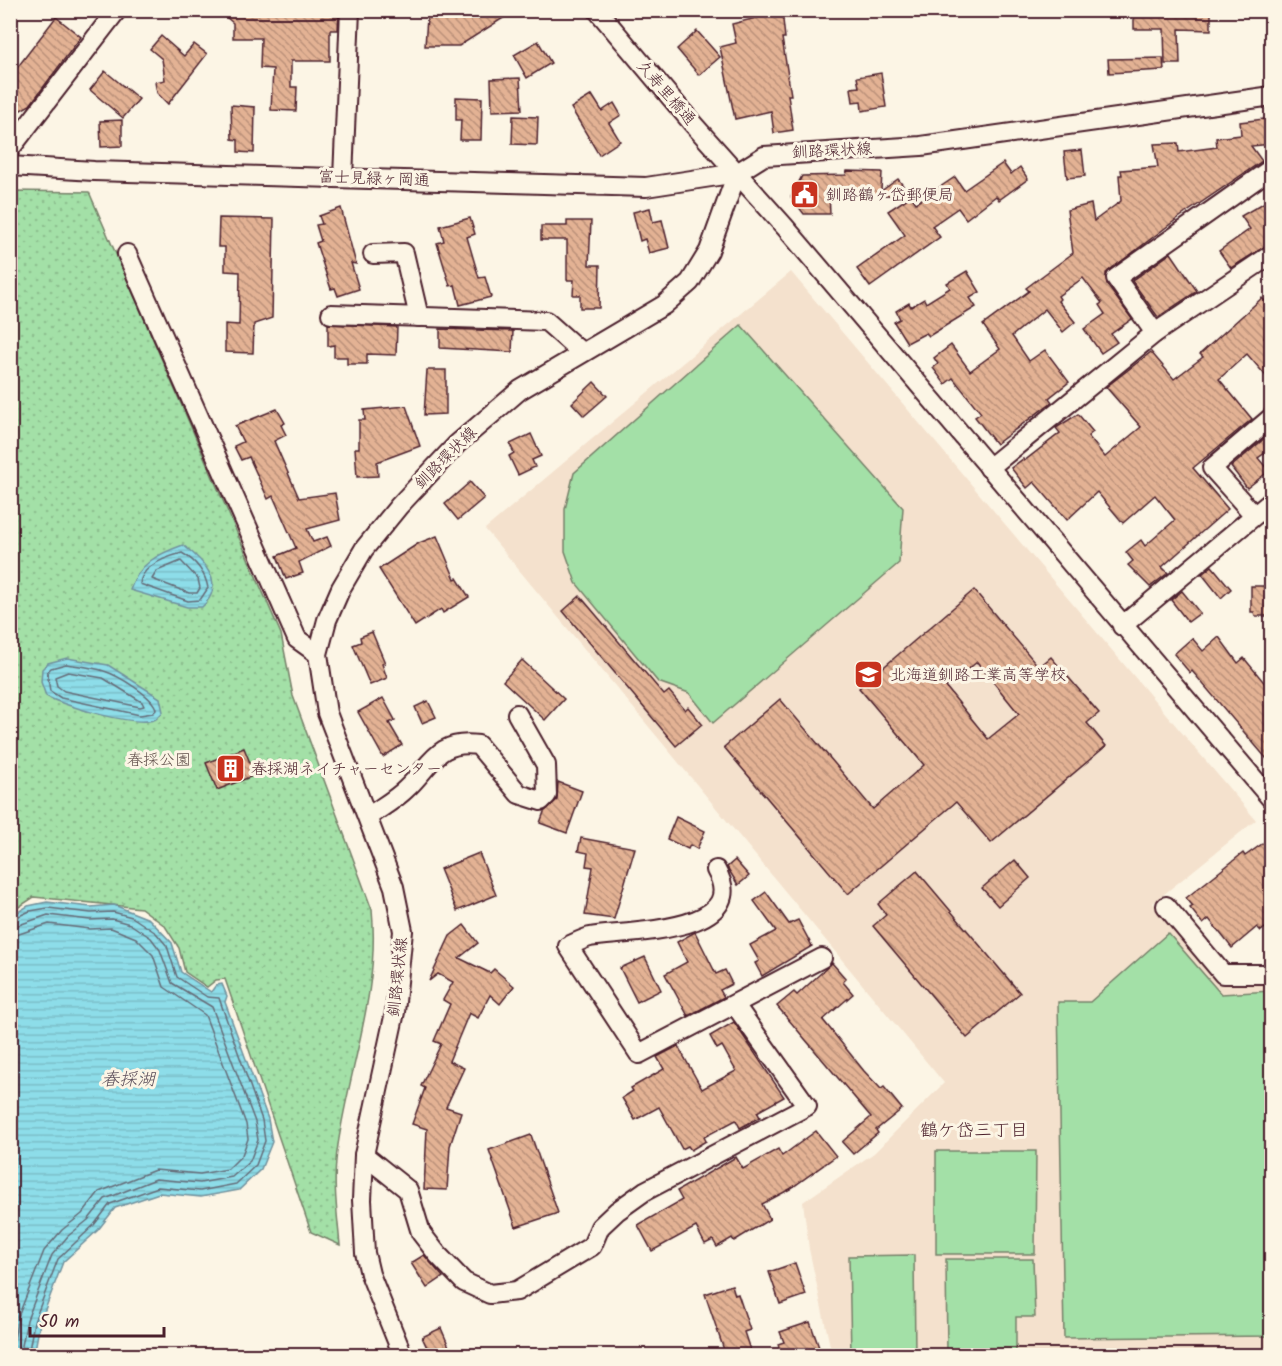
<svg xmlns="http://www.w3.org/2000/svg" width="1282" height="1366" font-family="Kalam,'Klee One',sans-serif">
<style>
.built{fill:#f4e1cd}
.park{fill:url(#park-dots);stroke:#768069;stroke-width:1.5}
.garden{fill:#a3e0a7;stroke:#768069;stroke-width:1.5}
.water{fill:url(#water-rules);stroke:#72919d;stroke-width:1.5}
.lines{fill:none;stroke-linecap:round;stroke-linejoin:round}
.shore{stroke:#656b77;stroke-width:1.5}
.building{fill:url(#building-back-hatch);stroke:#4a1f2b;stroke-width:1.5;fill-rule:evenodd}
.minor-casing{stroke:#4a1f2b;stroke-width:22}
.minor{stroke:#fcf5e5;stroke-width:18}
.labels{text-anchor:middle;dominant-baseline:central;stroke-width:6;stroke-linejoin:round;paint-order:stroke}
.street-label{font-size:16px;fill:#4a1f2b;stroke:#fcf5e5}
.poi-label{font-size:16px;fill:#4a1f2b;stroke:#fcf5e5;text-anchor:start}
.park-label{font-size:16px;fill:#604f4a;stroke:#fcf5e5}
.water-label{font-size:18px;font-style:italic;fill:#5b4e5a;stroke:#fcf5e5}
.neighbourhood-label{font-size:18px;fill:#4a1f2b;stroke:#fcf5e5}
</style>
<defs>
<pattern id="park-dots" width="8" height="8" patternUnits="userSpaceOnUse" patternTransform="scale(1.5)"><rect width="8" height="8" fill="#a3e0a7"/><path d="M2 2h.1M6 6h.1" fill="none" stroke="#8ec090" stroke-width="1.8" stroke-linecap="round"/></pattern>
<pattern id="water-rules" width="6" height="5" patternUnits="userSpaceOnUse" patternTransform="scale(1.5)"><rect width="6" height="5" fill="#8ddde9"/><path d="M0 2.5h6" fill="none" stroke="#7bbdc8"/></pattern>
<pattern id="building-back-hatch" width="6" height="6" patternUnits="userSpaceOnUse" patternTransform="scale(1.5)"><rect width="6" height="6" fill="#e3b294"/><path d="M-1 5l2 2M0 0l6 6M5-1l2 2" fill="none" stroke="#ba9079"/></pattern>
</defs>
<rect width="100%" height="100%" fill="#fcf5e5"/>
<filter id="ink" filterUnits="userSpaceOnUse"><feTurbulence type="fractalNoise" baseFrequency=".0167" numOctaves="2"/><feDisplacementMap in="SourceGraphic" scale="12" xChannelSelector="R" yChannelSelector="G"/><feConvolveMatrix kernelMatrix="1 2 1 2 8 2 1 2 1" color-interpolation-filters="sRGB"/></filter>
<g filter="url(#ink)">
<!-- built -->
<path class="built" d="M791 272 1256 820 1153 903 1223 982 1271 979V1355H832L809 1249 803 1202 874 1153 944 1083 485 529Z"/>
<!-- park -->
<path class="park" d="M11 191 89 192 281 634 293 696 372 910C380 991 350 1065 338 1145 332 1179 337 1212 340 1245L311 1232 225 979 216 980 207 987 185 972 179 948 165 926 141 908 34 897 11 912Z"/>
<!-- garden -->
<g class="garden">
<path d="M741 325 903 508 899 563 713 723 689 693 658 682 576 583 565 551V509L574 473Z"/>
<path d="M1168 933 1221 994 1271 991V1336L1064 1338 1058 1002H1090Z"/>
<path d="M936 1151H1036L1035 1254H936Z"/>
<path d="M914 1255 915 1355H851L849 1256Z"/>
<path d="M946 1259H1033L1035 1317H1016V1355H947Z"/>
</g>
<!-- water -->
<g class="water">
<path d="M183 545C204 561 227 584 202 607H187L130 590C139 563 158 554 183 545Z"/>
<path d="M67 658 108 665 160 698 163 712C160 714 159 717 156 719 138 728 63 706 46 696L41 682 42 669 48 663Z"/>
<path d="M47 902 91 907 114 905 149 919 172 943 181 972 211 992 216 985 222 984 227 996 225 1002 268 1119 272 1142 261 1169 239 1190 201 1197 159 1193 115 1208 98 1230 63 1262 40 1323 34 1355H11V916L28 906Z"/>
</g>
<g class="lines">
<!-- shore -->
<g class="shore">
<path d="M182 553C196 561 205 572 208 588L200 600 188 601 140 584C141 566 167 557 182 553Z"/>
<path d="M181 561 198 579 200 588 197 593H189L152 579 157 571Z"/>
<path d="M66 664C78 666 92 667 104 671 117 675 155 697 156 710L153 713 140 715 61 698 50 691 47 672 51 668Z"/>
<path d="M68 672 103 678 142 702 144 706 140 707 64 691 57 686 55 677Z"/>
<path d="M10 920 30 911 48 908 91 913 113 912 132 917 156 933 167 946 177 977 207 997 219 998 262 1120 265 1141 256 1165 236 1184 200 1191 158 1187 110 1204 94 1225 58 1259 34 1322 28 1356"/>
<path d="M10 928 48 915 90 920 112 919 130 924 151 938 160 950 172 983 212 1007 255 1122 258 1140 250 1161 232 1177 200 1183 156 1179 105 1199 88 1220 68 1236 52 1255 27 1320 20 1356"/>
<path d="M10 937 49 924 90 929 111 928 136 938 153 955 164 987 205 1015 246 1124 248 1139 242 1155 228 1169 200 1174 155 1170 99 1192 82 1214 62 1230 44 1251 18 1317 11 1356"/>
</g>
</g>
<!-- building -->
<g class="building">
<path d="M218 10H339L338 30H330V61H291V87H297L296 111 271 110 273 69 260 68 261 38H233V23Z"/>
<path d="M458 10H516L459 46H425L427 18 462 17Z"/>
<path d="M1134 10H1211V30L1179 29 1180 64H1165L1164 29H1134Z"/>
<path d="M782 11 785 38H782L791 95H788L793 130 774 133 771 111 735 119 720 47 736 43 732 24 760 17 759 14Z"/>
<path d="M56 17 81 37 30 105 10 116V77Z"/>
<path d="M697 31 720 57 699 75 677 49Z"/>
<path d="M161 36 184 56 194 44 207 54 168 104 157 93 155 82 165 80 162 59 150 49Z"/>
<path d="M538 41 551 63 527 78 514 55Z"/>
<path d="M1163 58 1164 70 1109 73 1108 59Z"/>
<path d="M105 71 139 99 123 118 90 90Z"/>
<path d="M881 73 886 107 862 111 861 101 853 102 851 88 859 87 857 77Z"/>
<path d="M520 78 522 110 492 111 491 79Z"/>
<path d="M592 95 602 111 614 103 621 115 609 123 620 141 599 155 571 108Z"/>
<path d="M456 97 482 98 481 140H460L461 120H456Z"/>
<path d="M231 105 255 107 254 153 238 152V140L232 139Z"/>
<path d="M513 116 538 117 537 145 512 144Z"/>
<path d="M1264 119 1272 125V144L1251 146 1262 161 1177 219 1106 273 1107 285 1132 319 1111 334 1117 342 1101 353 1084 329 1105 314 1099 305 1102 303 1083 278 1058 296 1060 299 1058 301 1075 322 1063 332 1045 309 1012 336 1029 361 1045 350 1069 382 1049 398 1052 402 996 444 975 417 981 413 953 378 945 384 933 368 938 364 934 358 951 345 970 371 1000 349 983 325 1029 291 1026 288 1073 253 1067 210 1091 204 1094 221 1121 201 1119 175H1122L1121 170 1158 167 1154 144 1178 143 1179 152 1217 147 1216 138 1241 135 1240 122Z"/>
<path d="M122 120V146L101 147 100 121Z"/>
<path d="M1082 150 1085 176 1067 178 1064 152Z"/>
<path d="M1003 163 1011 174 1020 167 1028 179 999 200 996 196 966 219 958 208 932 226 940 237 870 287 857 269 905 235 888 211 911 196 916 203 955 177 964 190Z"/>
<path d="M847 171 882 172 881 191 898 179 911 196 829 193 830 214H804L791 197 802 176 846 175Z"/>
<path d="M1272 198V242L1231 268 1219 251 1250 229 1241 216Z"/>
<path d="M341 208 356 264 351 263 359 289 338 296 335 288 331 289 316 243 321 241 316 225 322 224 319 216Z"/>
<path d="M650 208 653 222 662 220 669 248 649 253 645 239 640 241 633 212Z"/>
<path d="M219 218 274 219 272 318 254 324 253 353 225 352V324L239 325 240 272 225 271V247H218Z"/>
<path d="M470 218 475 234 467 237 479 278 485 277 491 297 460 305 455 285 450 286 437 243 444 241 440 226Z"/>
<path d="M567 221H591L589 265H600L599 308H580V295H573L574 280H567V240H541V226H567Z"/>
<path d="M1171 253 1197 291 1158 317 1132 281Z"/>
<path d="M967 271 980 292 970 298 976 307 929 336 926 333 907 343 894 322 900 319 896 311 909 303 911 307 924 299 926 303 950 288 947 283Z"/>
<path d="M1262 298 1272 308V331L1264 338 1272 347V383L1247 354 1219 379 1252 419 1193 468 1228 509 1162 567 1168 573 1150 587 1128 565 1133 561 1126 552 1141 540 1145 546 1175 520 1155 495 1123 523 1097 492 1067 520 1034 482 1027 488 1011 468 1023 459 1024 461 1060 433 1056 428 1078 414 1093 432 1088 436 1105 457 1141 427 1106 387 1151 352 1174 379 1203 357 1200 354Z"/>
<path d="M328 324 397 327 396 355 367 354V364H347V357H334V345L328 346Z"/>
<path d="M440 329 513 331 512 352 440 348Z"/>
<path d="M427 370H446V414L424 415Z"/>
<path d="M594 382 607 396 584 416 572 403Z"/>
<path d="M406 406 420 446 377 462 378 476 357 477 355 448H359V420H365L364 410Z"/>
<path d="M277 409 285 423 281 425 286 435 274 441 299 498 335 493 340 520 307 529 313 542 327 537 331 546 299 562 303 573 286 579 277 556 296 548 273 496 268 499 249 457 241 460 234 446 243 442 235 426Z"/>
<path d="M1272 432V448L1258 458 1269 471 1247 488 1231 467Z"/>
<path d="M531 434 541 456 532 460 535 467 518 475 509 456 514 453 510 444Z"/>
<path d="M470 482 484 498 458 520 445 504Z"/>
<path d="M437 536 455 579 457 578 469 597 443 613 441 609 415 626 379 569 419 543Z"/>
<path d="M1212 566 1231 589 1221 598 1202 574Z"/>
<path d="M1251 586H1272V616H1255L1254 612H1251Z"/>
<path d="M974 590 1039 667 1051 657 1099 713 1087 723 1106 746 991 843 956 802 848 894 724 747 780 699 873 809 924 765 859 688ZM977 662 1019 714 988 739 946 687Z"/>
<path d="M1182 591 1200 613 1188 622 1171 600Z"/>
<path d="M580 596 664 695 669 691 685 710 688 707 702 724 676 746 563 611Z"/>
<path d="M372 632 385 663 382 664 387 678 370 685 353 645 361 642 360 637Z"/>
<path d="M1219 637 1238 663 1244 658 1272 692V765L1192 671 1190 673 1174 654 1192 638 1203 651Z"/>
<path d="M522 660 564 699 545 720 503 681Z"/>
<path d="M383 698 395 720 389 723 402 745 383 757 358 712Z"/>
<path d="M428 701 436 717 422 723 415 707Z"/>
<path d="M244 748 255 775 217 790 206 763Z"/>
<path d="M558 782 582 791 567 833 540 823 544 812 557 800Z"/>
<path d="M676 817 705 831 697 849 690 845 688 849 667 839Z"/>
<path d="M1272 837V923L1261 931 1257 927 1232 948 1209 919 1203 924 1190 908 1193 906 1186 898 1243 853 1245 856Z"/>
<path d="M581 838 635 848 614 919 585 915 593 867 586 866 588 853 578 851Z"/>
<path d="M479 853 496 895 457 911 440 869Z"/>
<path d="M735 860 749 876 738 885 727 867Z"/>
<path d="M1015 860 1030 878 998 906 982 888Z"/>
<path d="M917 871 1020 993 967 1038 873 926 886 915 878 904Z"/>
<path d="M766 892 789 924 798 920 812 946 762 976 755 963 759 961 750 945 776 931 754 901Z"/>
<path d="M464 925 478 943 459 958 490 973 494 969 514 986 500 1004 490 995 478 1018 469 1013 449 1061 464 1068 446 1107 461 1112 450 1146 447 1190 424 1189 427 1129 412 1124 425 1088 421 1086 441 1044 434 1041 450 1004 443 1000 453 982 438 974 429 981 450 936Z"/>
<path d="M695 932 716 974 725 970 732 984 720 990 724 997 688 1016 665 974 687 962 677 942Z"/>
<path d="M645 957 661 990 637 1002 620 968Z"/>
<path d="M832 963 846 979 843 982 853 994 823 1020 864 1071 881 1089 884 1087 902 1109 876 1130 878 1133 853 1154 842 1142 871 1117 777 1006 794 992 797 995Z"/>
<path d="M734 1022 784 1097 757 1112 760 1117 740 1128 736 1120 704 1137 706 1141 691 1150 688 1146 682 1149 659 1107 635 1120 622 1098 633 1091 631 1088 664 1069 657 1057 678 1046 702 1089 736 1071 722 1046 717 1049 710 1036Z"/>
<path d="M816 1131 836 1156 790 1189 762 1204 770 1219 734 1241 732 1238 717 1247 713 1240 705 1244 696 1227 652 1251 638 1225 682 1200 677 1191 736 1157 743 1169 778 1149 782 1156Z"/>
<path d="M531 1135 558 1213 516 1227 489 1150Z"/>
<path d="M424 1255 443 1277 427 1288 411 1263Z"/>
<path d="M795 1263 806 1295 780 1304 769 1272Z"/>
<path d="M732 1285 735 1295 738 1294 750 1330 744 1332 752 1356H726L705 1294Z"/>
<path d="M810 1322 822 1356H781L778 1344 784 1342 780 1332Z"/>
<path d="M441 1328 453 1356H431L422 1337Z"/>
</g>
<g class="lines">
<defs>
<g id="minor">
<path d="M597 10 693 124 785 227 1272 800"/>
<path d="M10 149 117 10"/>
<path d="M10 166 94 171 646 187 737 173"/>
<path d="M343 178 350 10"/>
<path d="M127 254 297 639 318 654"/>
<path d="M373 254 404 253 419 317"/>
<path d="M331 314 546 321 581 352"/>
<path d="M1155 333 1116 278 1272 168"/>
<path d="M989 468 1155 333 1272 254"/>
<path d="M1253 514 1212 468 1272 417"/>
<path d="M1122 626 1272 501"/>
<path d="M368 817C380 808 395 800 406 789 431 766 437 739 478 745L519 794 541 801 547 795 546 765 517 714"/>
<path d="M716 870C753 934 624 931 590 937 583 939 575 943 568 946L639 1054 822 958"/>
<path d="M1166 906 1223 974H1272"/>
<path d="M364 1155 408 1190 421 1233 438 1255 464 1282 490 1294 517 1291 592 1246 600 1227 617 1211 645 1191 807 1106 735 1005"/>
<path d="M403 1356 370 1274 365 1253 362 1200 364 1155 395 1012 403 931 394 887 327 713 318 654 327 620 341 588 364 549 399 506 457 444 520 390 664 305 690 282 709 251 737 173 764 156 921 146 1272 96"/>
</g>
</defs>
<!-- minor casing -->
<use href="#minor" class="minor-casing"/>
<!-- minor -->
<use href="#minor" class="minor"/>
</g>
</g>
<!-- icons -->
<defs>
<symbol id="civic-square" viewBox="-11 -11 22 22"><rect x="-9" y="-9" width="18" height="18" rx="4" fill="#c8321e" stroke="#fcf5e5"/><path d="M-.6-6.5H3V-4.5H.6V-3L4-1V1h2V6H-6V1h2V-1L-.6-3ZM-1.2 2.5V6h2.4V2.5Z" fill="#fff"/></symbol>
<symbol id="school-square" viewBox="-11 -11 22 22"><rect x="-9" y="-9" width="18" height="18" rx="4" fill="#c8321e" stroke="#fcf5e5"/><path d="M0-5L7-2L0 1L-7-2ZM-4 1L0 2.5L4 1V4Q0 6-4 4Z" fill="#fff"/></symbol>
<symbol id="building-square" viewBox="-11 -11 22 22"><rect x="-9" y="-9" width="18" height="18" rx="4" fill="#c8321e" stroke="#fcf5e5"/><path d="M-4-6H4V6H1V3H-1V6H-4ZM-2.5-4.3h1.7v1.8h-1.7ZM.8-4.3h1.7v1.8H.8ZM-2.5-1h1.7V.8h-1.7ZM.8-1h1.7V.8H.8Z" fill="#fff"/></symbol>
</defs>
<g fill-rule="evenodd">
<use href="#civic-square" x="788" y="178" width="33" height="33"/>
<use href="#school-square" x="852" y="658" width="33" height="33"/>
<use href="#building-square" x="214" y="752" width="33" height="33"/>
</g>
<g class="labels">
<!-- street labels -->
<g class="street-label">
<text transform="translate(666 93) rotate(49)">久寿里橋通</text>
<text transform="translate(832 151) rotate(-3)">釧路環状線</text>
<text transform="translate(374 179) rotate(2)">富士見緑ヶ岡通</text>
<text transform="translate(446 458) rotate(-45)">釧路環状線</text>
<text transform="translate(398 977) rotate(-84)">釧路環状線</text>
</g>
<!-- poi labels -->
<g class="poi-label">
<text x="826" y="195">釧路鶴ヶ岱郵便局</text>
<text x="890" y="675">北海道釧路工業高等学校</text>
<text x="251" y="769">春採湖ネイチャーセンター</text>
</g>
<!-- park labels -->
<g class="park-label">
<text x="159" y="760">春採公園</text>
</g>
<!-- water labels -->
<g class="water-label">
<text x="128" y="1080">春採湖</text>
</g>
<!-- neighbourhood labels -->
<g class="neighbourhood-label">
<text x="974" y="1131">鶴ケ岱三丁目</text>
</g>
</g>
<!-- margin -->
<rect width="1282" height="1366" fill="none" stroke="#fcf5e5" stroke-width="36"/>
<rect x="18" y="18" width="1246" height="1330" fill="none" stroke="#4a1f2b" stroke-width="2" filter="url(#ink)"/>
<!-- scale -->
<path d="M30 1327v9h134v-9" fill="none" stroke="#4a1f2b" stroke-width="3"/>
<text x="39" y="1327" font-size="18" fill="#4a1f2b" stroke="#fcf5e5" stroke-width="4.5" paint-order="stroke">50 m</text>
</svg>
